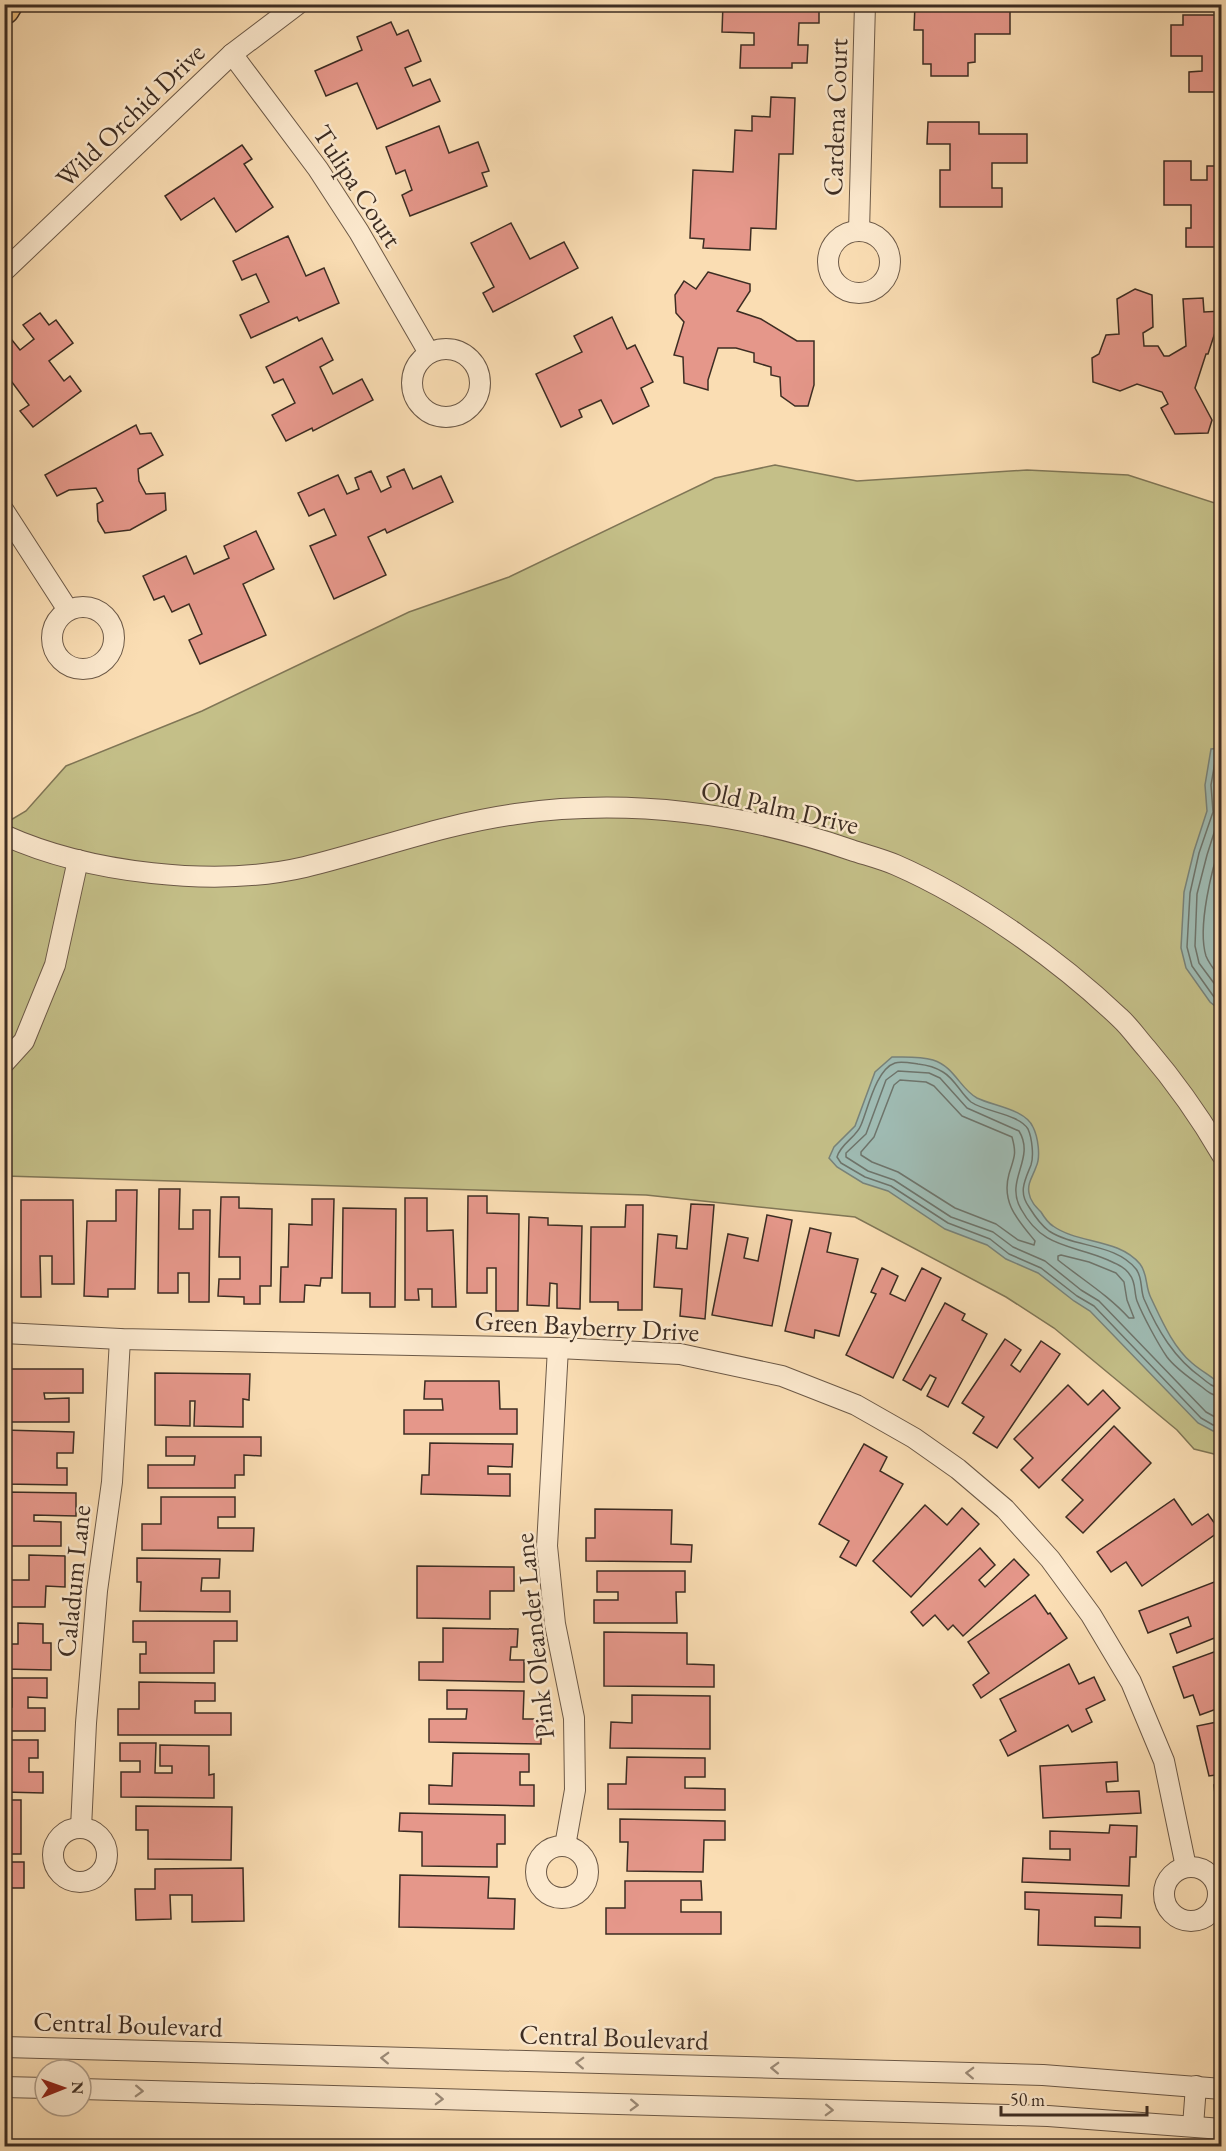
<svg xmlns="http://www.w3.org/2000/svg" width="1226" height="2151" font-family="'EB Garamond',serif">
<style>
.green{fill:#c4bf88;stroke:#807656;stroke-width:1.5}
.water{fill:#9fbbb3;stroke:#788279;stroke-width:1.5}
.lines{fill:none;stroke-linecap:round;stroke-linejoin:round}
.shore{stroke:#6e746b;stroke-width:1.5}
.building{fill:#e5978a;stroke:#3d2d23;stroke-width:1.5}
.minor-casing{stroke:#6c5947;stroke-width:22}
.highway-casing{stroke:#3d2d23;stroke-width:33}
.minor{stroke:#fce9ce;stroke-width:20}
.highway{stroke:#edbe7a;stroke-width:30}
.oneway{stroke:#9c8b78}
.labels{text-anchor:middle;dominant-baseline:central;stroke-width:5;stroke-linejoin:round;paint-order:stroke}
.street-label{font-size:27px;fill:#3d2d23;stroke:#fce9ce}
</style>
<rect width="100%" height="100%" fill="#faddb3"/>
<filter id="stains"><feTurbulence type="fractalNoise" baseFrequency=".00333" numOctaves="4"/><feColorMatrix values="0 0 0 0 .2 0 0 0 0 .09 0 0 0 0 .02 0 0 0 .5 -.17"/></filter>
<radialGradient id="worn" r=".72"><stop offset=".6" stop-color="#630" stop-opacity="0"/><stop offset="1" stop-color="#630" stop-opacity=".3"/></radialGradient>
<!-- green -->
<path class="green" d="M775 465 857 481 1027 470 1128 475 1221 505V1454L1218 1455 1194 1449 1177 1430 1054 1328 1006 1297 855 1217 646 1195 5 1176 4 824 26 811 66 766 202 711 409 612 509 577 715 478Z"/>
<!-- water -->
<g class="water">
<path d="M1221 748H1222L1221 1011 1210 1002 1186 968 1181 948 1184 892 1194 851 1207 811 1205 785 1211 749Z"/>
<path d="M892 1057C905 1057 920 1056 933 1060 955 1067 960 1089 977 1098 993 1106 1025 1109 1033 1127 1038 1137 1041 1157 1036 1167 1033 1176 1027 1183 1029 1193 1030 1201 1036 1207 1041 1212 1044 1217 1048 1223 1053 1226 1078 1244 1118 1238 1140 1264 1148 1274 1145 1287 1151 1298 1162 1321 1173 1347 1192 1363 1201 1371 1213 1377 1221 1385V1430L1213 1431 1198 1423 1090 1311 1074 1301 1038 1273 1006 1259 987 1245 945 1229 888 1191 863 1183 837 1167 829 1158 834 1147 855 1126 875 1072Z"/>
</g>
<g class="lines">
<!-- shore -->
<g class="shore">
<path d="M1222 754 1216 756 1211 785 1213 812 1199 853 1190 893 1187 947 1192 966 1214 997 1222 1003"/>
<path d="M1222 768 1219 785 1220 814 1207 855 1197 894 1195 946 1199 963 1222 994"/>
<path d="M1222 839C1212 868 1197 927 1206 956 1209 964 1216 972 1222 980"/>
<path d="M900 1080 926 1082 934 1086 962 1116 1012 1137C1017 1155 1014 1157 1009 1174 1001 1203 1018 1220 1035 1241L1034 1245 1018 1240 996 1224 955 1208 898 1172 872 1162 861 1155V1152L874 1137 894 1085Z"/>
<path d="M1061 1255 1089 1262 1116 1273 1124 1282 1127 1300 1134 1318H1129C1108 1295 1083 1280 1058 1260V1256Z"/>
<path d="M1222 1389C1214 1388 1208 1383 1202 1378 1174 1358 1158 1331 1144 1299 1140 1289 1143 1278 1136 1269 1115 1243 1075 1248 1049 1231 1042 1226 1034 1215 1029 1207 1018 1192 1025 1180 1031 1165 1034 1156 1032 1138 1028 1129 1019 1114 985 1112 971 1102 961 1094 955 1079 943 1072 935 1067 927 1065 918 1064 911 1063 901 1061 895 1063 876 1069 868 1109 861 1125 856 1138 841 1143 837 1157L841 1163 865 1177 891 1186 948 1223 990 1239 1009 1254 1041 1268 1077 1296 1094 1306 1201 1418 1213 1425 1222 1424"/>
<path d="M1222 1397C1213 1396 1208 1392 1202 1387 1190 1378 1176 1369 1167 1357 1158 1344 1143 1316 1137 1301 1134 1293 1136 1282 1130 1275 1125 1267 1117 1264 1108 1260 1071 1244 1043 1249 1021 1209 1004 1180 1036 1159 1019 1131L967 1108 940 1078 929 1073 898 1071 886 1080 866 1134 846 1153V1157L868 1171 894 1180 951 1217 993 1232 1013 1247 1045 1261 1081 1290 1099 1301 1206 1412 1215 1417H1222"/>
</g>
</g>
<!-- building -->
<g class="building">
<path d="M723 4H819V23H799L798 45H808L807 63H792V68H740L741 45H754V33L722 32Z"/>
<path d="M915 4H956V9L981 10V4H1010V34H975V62L968 63V76H931V64H923V30H914Z"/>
<path d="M1183 15H1222V92H1189V72L1202 71V56H1171V25H1183Z"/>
<path d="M391 22 397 35 408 30 421 61 405 68 413 86 430 79 440 101 377 129 357 83 326 96 315 71 362 50 357 37Z"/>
<path d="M771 97 795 98 793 154H779L776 229 751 228 750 250 703 248 704 239 690 238 693 170 733 172 735 130 752 131V116L770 117Z"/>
<path d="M928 122H979V134H1027V163H992V188H1002V207H940V170H950V144H927Z"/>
<path d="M439 126 449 153 478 142 489 171 482 173 487 186 410 216 402 195 412 190 405 170 396 174 386 147Z"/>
<path d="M242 145 252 159 244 164 273 207 236 232 214 198 181 220 165 196Z"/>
<path d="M1164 161H1191V180H1207V166H1222V247H1186V228H1191V205H1164Z"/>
<path d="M511 223 530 259 564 242 578 268 493 312 483 293 494 287 471 243Z"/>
<path d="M288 236 306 276 324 268 339 303 299 321 297 317 251 338 240 315 269 302 256 274 242 280 233 261Z"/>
<path d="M708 272 750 284V291L737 311 761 319 797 341H814V385L808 406H795L781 396 780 377 771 375V367L754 362V353L736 348H718L708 380V390L684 383 683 357 674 355 684 322 676 313 675 295 684 281 696 289Z"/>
<path d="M1135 289 1152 295 1153 327 1143 333 1144 346H1158L1164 356H1169L1186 346 1183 299 1203 298 1204 312 1222 311 1208 354H1206L1195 388 1212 420 1208 433 1175 434 1161 408 1168 404 1162 392 1137 384 1120 391 1093 382 1092 358 1099 354 1106 335 1119 334 1117 299Z"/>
<path d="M40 313 49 325 56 320 73 343 49 361 64 381 70 376 81 391 33 427 20 411 29 405 9 378 4 382V346L12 340 20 350 34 339 23 325Z"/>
<path d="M612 317 627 349 635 345 653 382 641 388 649 406 613 424 601 400 579 410 582 417 561 427 536 374 582 352 574 336Z"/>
<path d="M322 338 333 360 320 367 333 394 362 379 373 400 313 431 312 428 286 441 272 415 295 403 283 379 274 383 266 367Z"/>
<path d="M136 425 140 434 151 433 163 455 138 469 139 481 146 494 165 493 166 510 130 530 105 533 98 521 97 504 103 501 96 488 69 490 57 496 45 475Z"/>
<path d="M404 469 413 489 441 476 453 502 387 533 385 529 368 537 386 575 334 599 310 546 336 535 324 509 309 516 298 493 338 475 347 494 359 489 355 478 371 471 381 492 391 487 387 477Z"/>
<path d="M256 531 274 569 243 584 266 635 200 664 189 640 202 634 189 604 172 612 164 596 154 600 143 576 186 556 194 574 229 558 224 546Z"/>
<path d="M159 1189H180L179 1229H193V1210H210L209 1302H189V1273H178V1293H158Z"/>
<path d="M116 1190H137L135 1289H108V1297L84 1296 87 1221H116Z"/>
<path d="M468 1196H487V1213L519 1214 518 1311H496V1268H487V1293H467Z"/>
<path d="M221 1197H239V1208L272 1209 271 1286H260V1304H244V1297L218 1296 219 1279H240V1257H219Z"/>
<path d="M405 1198H427V1231L453 1230 456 1307H432V1289H418L419 1300H405Z"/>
<path d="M312 1199H334L332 1278H321L320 1286 305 1285 304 1302H280L281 1267H288L289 1224 312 1225Z"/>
<path d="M21 1200H73L74 1284H52V1256H40L41 1297H21Z"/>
<path d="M691 1204 714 1205 705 1319 680 1316 682 1289 654 1287 658 1234 677 1236 676 1248 687 1249Z"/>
<path d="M626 1205H643L642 1310H618V1302H590L591 1227H625Z"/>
<path d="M343 1208 396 1209 395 1307H370V1293H342Z"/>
<path d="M767 1215 792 1220 772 1326 712 1315 728 1234 748 1238 744 1258 758 1261Z"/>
<path d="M529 1217 548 1218V1225L582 1226 580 1309 557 1308V1284L550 1283 549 1306 527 1305Z"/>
<path d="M810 1228 831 1233 827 1252 858 1259 839 1336 815 1330 814 1338 785 1331Z"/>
<path d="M882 1268 898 1276 890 1294 905 1301 922 1268 941 1278 893 1378 846 1355 876 1294 871 1292Z"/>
<path d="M945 1303 965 1314 962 1320 987 1334 948 1407 927 1396 936 1378 930 1375 921 1390 903 1380Z"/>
<path d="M1005 1339 1021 1350 1011 1365 1020 1372 1041 1341 1060 1354 997 1448 973 1433 984 1417 962 1403Z"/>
<path d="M4 1369H83V1393H44L45 1399 69 1398V1422H4Z"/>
<path d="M155 1373 250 1374 249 1400 243 1399V1427L194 1426 195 1401H190V1426L155 1425Z"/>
<path d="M425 1381H499L500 1409H517V1434H404V1410H443L442 1399H424Z"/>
<path d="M1068 1385 1088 1405 1103 1390 1120 1408 1039 1488 1021 1470 1033 1458 1014 1439Z"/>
<path d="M1114 1426 1151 1463 1083 1533 1066 1517 1083 1500 1062 1480Z"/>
<path d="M4 1430 74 1432 73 1453H57V1468H67V1485L4 1484Z"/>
<path d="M166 1437H261V1456L244 1455V1475H235V1488H148V1465H194L195 1456H166Z"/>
<path d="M430 1443 513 1444 512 1467 488 1466V1474H510V1496L421 1494 422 1475H429Z"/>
<path d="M864 1444 887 1457 880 1471 903 1484 856 1566 840 1557 849 1541 819 1524Z"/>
<path d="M4 1492 76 1493V1516L34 1515V1521L61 1522V1546H4Z"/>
<path d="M161 1497H235V1517H218V1528H254L253 1551 142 1550V1524H161Z"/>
<path d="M1174 1499 1192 1525 1208 1514 1220 1531 1142 1586 1126 1562 1111 1572 1097 1552Z"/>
<path d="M925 1505 947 1525 962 1508 979 1524 911 1597 873 1561Z"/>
<path d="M595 1509 672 1510 671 1544 692 1545 691 1562 586 1561V1538H595Z"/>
<path d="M980 1548 995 1565 979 1580 985 1587 1014 1559 1029 1575 963 1636 953 1625 948 1630 935 1615 923 1626 911 1612Z"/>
<path d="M4 1553H7V1580H29V1555L65 1556V1587L46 1586 45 1607H4Z"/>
<path d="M137 1558 220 1559 219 1578H202L201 1591H230V1612L140 1611 141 1582H137Z"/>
<path d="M417 1566 514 1567V1591H490V1619L417 1618Z"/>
<path d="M597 1571H685V1592H676L677 1623H594V1600H618V1592H597Z"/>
<path d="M1222 1579V1635L1177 1653 1170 1634 1191 1626 1188 1617 1148 1633 1139 1611Z"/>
<path d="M1035 1595 1048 1614 1050 1613 1067 1638 981 1698 973 1685 989 1673 968 1642Z"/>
<path d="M4 1617H10V1644H18V1623L43 1624V1643H51V1670L4 1669Z"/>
<path d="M133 1621H237V1641H214V1673H140V1654H146V1642H133Z"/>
<path d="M443 1628 518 1629 517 1647H511L510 1660H524V1682L419 1680V1662H443Z"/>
<path d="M604 1632 687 1633V1664L714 1665V1687L604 1686Z"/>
<path d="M1222 1649V1707L1200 1715 1193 1695 1184 1698 1173 1667Z"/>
<path d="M1069 1664 1079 1684 1094 1677 1105 1700 1086 1709 1092 1722 1072 1732 1068 1725 1008 1756 1000 1740 1016 1731 1000 1699Z"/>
<path d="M4 1677H8L7 1699H4Z"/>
<path d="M12 1678H47V1698L28 1697V1708H45V1731H4V1707H12Z"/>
<path d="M139 1682 215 1683V1701H195V1713H231V1735H118V1709H139Z"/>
<path d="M447 1690 524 1691 523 1719H541V1744L429 1742V1719H466L467 1709H447Z"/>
<path d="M632 1695 710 1696V1749L610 1748 611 1722 632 1723Z"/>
<path d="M1222 1721V1774L1209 1776 1197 1726Z"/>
<path d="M4 1740H38V1758H29V1772H43V1793L4 1792Z"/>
<path d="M120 1743H156L155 1773H172V1766H160V1745L209 1746V1775L214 1774V1798L121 1797V1772H140V1761H120Z"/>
<path d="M453 1753 529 1754V1772H520V1785H534V1806L429 1804V1785L452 1786Z"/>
<path d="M627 1757 705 1758V1777H685V1788L725 1789V1810L608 1809V1784H626Z"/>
<path d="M1117 1762 1118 1781 1106 1782 1107 1792 1139 1791 1141 1813 1043 1818 1040 1766Z"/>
<path d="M1222 1784V1827L1220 1812 1217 1813 1214 1785Z"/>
<rect x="4" y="1800" width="17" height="54"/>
<path d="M136 1806 232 1807 231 1860 148 1859V1830H136Z"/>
<path d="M400 1813 505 1815V1844H497V1867L422 1866V1832L399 1831Z"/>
<path d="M620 1819 725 1821V1840H704L703 1872 627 1871 628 1842H620Z"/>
<path d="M1110 1825 1137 1826 1136 1857H1130L1129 1886 1022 1882 1023 1858 1070 1860V1849H1050V1831L1109 1833Z"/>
<path d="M4 1862H24V1888H10V1916H4Z"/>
<path d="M243 1868 244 1921 192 1922V1895H170L171 1919 136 1920 135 1889H155V1869Z"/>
<path d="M400 1875 489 1877 488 1898 515 1899 514 1929 399 1927Z"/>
<path d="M625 1881H701L702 1900H681V1912H721V1934H606V1908H625Z"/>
<path d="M1025 1892 1122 1895 1121 1918 1095 1917V1926L1140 1927V1948L1038 1945 1039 1910 1025 1909Z"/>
</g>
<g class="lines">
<defs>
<g id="minor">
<path d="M232 54 318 169 359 232 429 353"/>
<path d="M859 231 865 4"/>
<circle cx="859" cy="262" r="31"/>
<path d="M4 271 232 54 298 4"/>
<circle cx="446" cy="383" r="34"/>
<path d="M4 511 68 610"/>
<circle cx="83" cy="638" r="31"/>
<path d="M4 835C88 873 215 888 305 867 375 850 443 824 516 814 628 798 744 813 851 850 866 855 882 859 896 865 974 899 1059 960 1120 1018 1130 1027 1138 1039 1147 1049 1175 1082 1200 1117 1222 1155"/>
<path d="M4 1063 24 1041 55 965 78 860"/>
<path d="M4 1333 120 1339 558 1348 680 1354 782 1376 856 1405 914 1438 958 1469 1005 1509 1050 1559 1091 1615 1131 1682 1164 1761 1186 1867"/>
<path d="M558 1348 547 1546 555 1624 574 1718 575 1790 565 1846"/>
<path d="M81 1828 86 1723 97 1591 112 1482 120 1339"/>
<circle cx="80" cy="1855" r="27"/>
<circle cx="562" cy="1872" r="26"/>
<circle cx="1191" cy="1894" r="27"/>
<path d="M4 2047 1043 2075 1222 2089"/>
<path d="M4 2087 45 2088"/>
<path d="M81 2089 1048 2116 1222 2129"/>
<path d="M1193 2126 1196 2086"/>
</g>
<path id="highway" d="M4 9 7 4"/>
</defs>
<!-- minor casing -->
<use href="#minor" class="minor-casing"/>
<!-- highway casing -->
<use href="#highway" class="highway-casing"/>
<!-- minor -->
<use href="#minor" class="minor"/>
<!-- highway -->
<use href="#highway" class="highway"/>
</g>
<!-- one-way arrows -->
<defs><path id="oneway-chevron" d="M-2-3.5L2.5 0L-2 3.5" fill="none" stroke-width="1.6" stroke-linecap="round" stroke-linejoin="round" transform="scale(1.5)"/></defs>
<g class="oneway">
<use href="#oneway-chevron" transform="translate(385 2058) rotate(-178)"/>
<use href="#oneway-chevron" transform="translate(580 2063) rotate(-178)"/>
<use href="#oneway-chevron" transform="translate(775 2068) rotate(-178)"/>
<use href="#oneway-chevron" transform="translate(970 2073) rotate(-178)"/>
<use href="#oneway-chevron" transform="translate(139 2091) rotate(2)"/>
<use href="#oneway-chevron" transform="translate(439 2099) rotate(2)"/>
<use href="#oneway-chevron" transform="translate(634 2105) rotate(2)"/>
<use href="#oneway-chevron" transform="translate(829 2110) rotate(2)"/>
</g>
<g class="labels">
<!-- street labels -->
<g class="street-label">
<text transform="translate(130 115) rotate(-44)">Wild Orchid Drive</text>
<text transform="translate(835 117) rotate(-88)">Cardena Court</text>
<text transform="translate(358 186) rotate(57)">Tulipa Court</text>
<text transform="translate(780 807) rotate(13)">Old Palm Drive</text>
<text transform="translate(587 1326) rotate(3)">Green Bayberry Drive</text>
<text transform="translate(73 1581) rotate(-84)">Caladum Lane</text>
<text transform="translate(534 1636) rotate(-96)">Pink Oleander Lane</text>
<text transform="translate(128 2024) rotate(2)">Central Boulevard</text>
<text transform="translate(614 2037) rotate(2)">Central Boulevard</text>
</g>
</g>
<!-- margin -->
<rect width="1226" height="2151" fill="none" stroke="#faddb3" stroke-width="24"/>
<rect x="6" y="6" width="1214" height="2139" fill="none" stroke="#3d2d23" stroke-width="3"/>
<rect x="12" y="12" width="1202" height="2127" fill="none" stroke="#3d2d23" stroke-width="1.5"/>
<!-- north arrow -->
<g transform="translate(63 2088) rotate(89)"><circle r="28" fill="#fce9ce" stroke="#b09e8a" stroke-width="1.5"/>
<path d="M0-4.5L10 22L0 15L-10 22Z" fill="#8f2418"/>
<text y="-9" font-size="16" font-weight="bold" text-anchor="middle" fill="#3d2d23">N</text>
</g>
<!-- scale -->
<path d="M1001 2106v9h146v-9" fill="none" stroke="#3d2d23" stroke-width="3"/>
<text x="1010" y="2106" font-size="18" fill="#3d2d23" stroke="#fce9ce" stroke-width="4.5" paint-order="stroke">50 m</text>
<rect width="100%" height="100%" filter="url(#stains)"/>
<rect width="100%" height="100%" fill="url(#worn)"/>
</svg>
